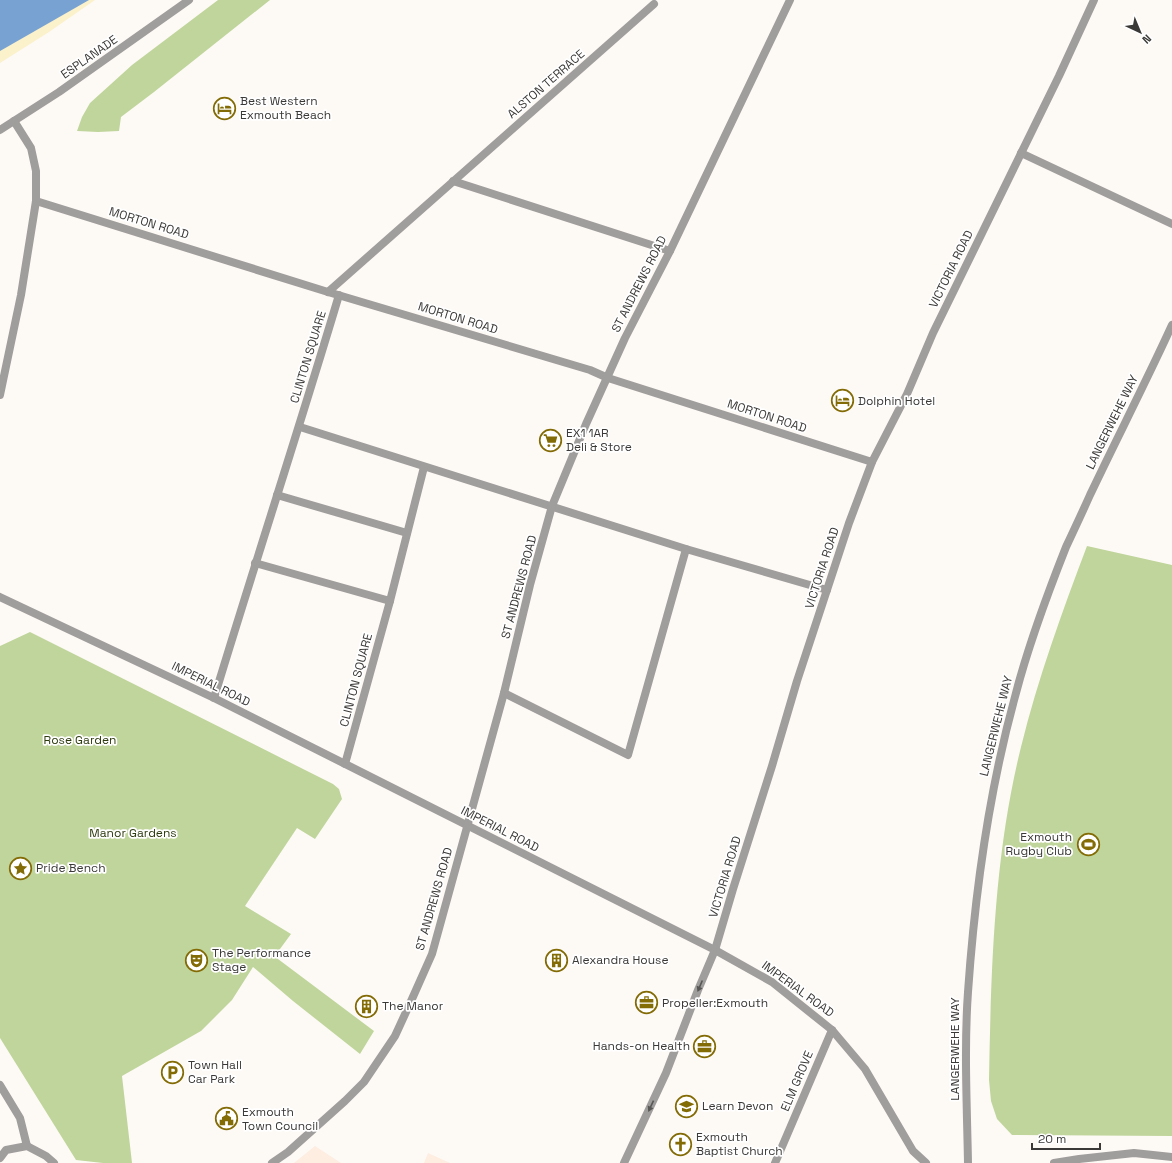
<svg xmlns="http://www.w3.org/2000/svg" width="1172" height="1163" font-family="'Space Grotesk',sans-serif">
<style>
.commercial{fill:#feede1}
.green{fill:#c0d59b}
.sand{fill:#fbf1cb}
.water{fill:#78a2d1}
.lines{fill:none;stroke-linecap:round;stroke-linejoin:round}
.minor{stroke:#a09d9d;stroke-width:8}
.tertiary{stroke:#a09d9d;stroke-width:8}
.oneway{fill:#595756}
.labels{text-anchor:middle;dominant-baseline:central;stroke-width:3.5;stroke-linejoin:round;paint-order:stroke}
.street-label{font-size:12px;fill:#3a3937;stroke:#fff}
.poi-label{font-size:12px;fill:#3a3937;stroke:#fff;text-anchor:start}
.park-label{font-size:12px;fill:#2e3b0f;stroke:#fff}
</style>
<rect width="100%" height="100%" fill="#fdfaf6"/>
<!-- commercial -->
<g class="commercial">
<path d="M315 1146 341 1163H294Z"/>
<path d="M428 1153 450 1163H424Z"/>
</g>
<!-- green -->
<g class="green">
<path d="M218 0H270L154 92 121 117 119 131 98 132 77 131 82 117 90 103 132 65Z"/>
<path d="M1087 546 1172 565V1136L1012 1135 997 1119 991 1101 989 1080C991 969 994 855 1021 747 1038 678 1062 612 1087 546Z"/>
<path d="M30 632 333 784 339 789 342 799 315 839 297 828 245 906 291 934 280 949 278 959 374 1031 360 1054 293 1001 253 967 232 1000 201 1031 122 1076 132 1163H103L76 1160 0 1038V646Z"/>
</g>
<!-- sand -->
<path class="sand" d="M0 0H95L49 32 0 63Z"/>
<!-- water -->
<path class="water" d="M0 0H89L0 51Z"/>
<g class="lines">
<!-- minor -->
<g class="minor">
<path d="M1021 153 1172 224"/>
<path d="M453 181 670 251"/>
<path d="M36 201 328 292 590 370 608 378 872 462"/>
<path d="M328 292 654 4"/>
<path d="M300 427 686 549 827 590"/>
<path d="M277 495 407 533"/>
<path d="M255 563 390 601"/>
<path d="M0 597 214 698 715 950"/>
<path d="M504 693 628 755 686 549"/>
<path d="M214 698C255 563 299 429 339 295"/>
<path d="M345 764 390 601 424 467"/>
<path d="M272 1163 288 1152 345 1101 364 1082 395 1036 412 999 432 954 504 693 530 585 552 506 586 424 625 338 670 251 790 0"/>
<path d="M775 1163 832 1030"/>
<path d="M968 1163C967 1106 964 1048 968 992 975 891 989 790 1016 693 1029 643 1047 595 1066 547 1074 530 1082 513 1090 495 1117 438 1146 382 1172 325"/>
<path d="M1054 1163 1079 1159 1134 1153 1172 1157"/>
</g>
<!-- tertiary -->
<g class="tertiary">
<path d="M0 130 59 92 189 0"/>
<path d="M0 395 21 295 36 201V171L31 148 14 121"/>
<path d="M715 950 772 982 832 1030 865 1069 913 1151 926 1163"/>
<path d="M0 1085 20 1118 27 1146"/>
<path d="M0 1158 6 1150 27 1146 46 1156 54 1163"/>
<path d="M624 1163 666 1073 698 990 715 950 733 889 772 766 797 681 849 523 872 462 907 394 933 333 1059 76 1094 0"/>
</g>
</g>
<!-- one-way arrows -->
<defs><path id="oneway-solid" d="M-6-.8H1V-3.2L6.5 0L1 3.2V.8H-6Z"/></defs>
<g class="oneway">
<use href="#oneway-solid" transform="translate(700 986) rotate(113)"/>
<use href="#oneway-solid" transform="translate(651 1106) rotate(115)"/>
</g>
<!-- icons -->
<defs>
<symbol id="hotel-ring" viewBox="-11 -11 22 22"><circle r="9.5" fill="#fff" stroke="#836b05" stroke-width="1.5"/><path d="M-6-4.5h1.5V1H6V5H4.5V3h-9V5H-6ZM-4 0a1.8 1.8 0 1 1 3.6 0ZM.5 0V-2.5h3Q6-2.5 6 0Z" fill="#836b05"/></symbol>
<symbol id="supermarket-ring" viewBox="-11 -11 22 22"><circle r="9.5" fill="#fff" stroke="#836b05" stroke-width="1.5"/><path d="M-6-5.5h2.5l.6 2H6L4.5 2H-2.5L-4.4-4H-6ZM-1.5 3.2a1.3 1.3 0 1 0 .1 0ZM3 3.2a1.3 1.3 0 1 0 .1 0Z" fill="#836b05"/></symbol>
<symbol id="stadium-ring" viewBox="-11 -11 22 22"><circle r="9.5" fill="#fff" stroke="#836b05" stroke-width="1.5"/><path d="M0-5a6.5 5 0 1 0 0 10a6.5 5 0 1 0 0-10ZM-3.5-1.8h7v3.6h-7Z" fill="#836b05"/></symbol>
<symbol id="sight-ring" viewBox="-11 -11 22 22"><circle r="9.5" fill="#fff" stroke="#836b05" stroke-width="1.5"/><path d="M0-6L1.8-2.2L6-1.7L2.9 1.2L3.7 5.4L0 3.3L-3.7 5.4L-2.9 1.2L-6-1.7L-1.8-2.2Z" fill="#836b05"/></symbol>
<symbol id="theatre-ring" viewBox="-11 -11 22 22"><circle r="9.5" fill="#fff" stroke="#836b05" stroke-width="1.5"/><path d="M-5-5.5Q0-4 5-5.5V0Q5 5 0 6Q-5 5-5 0ZM-3.3-2.5H-1v1.5H-3.3ZM1-2.5H3.3v1.5H1ZM-2.8 1Q0 5.5 2.8 1Z" fill="#836b05"/></symbol>
<symbol id="building-ring" viewBox="-11 -11 22 22"><circle r="9.5" fill="#fff" stroke="#836b05" stroke-width="1.5"/><path d="M-4-6H4V6H1V3H-1V6H-4ZM-2.5-4.3h1.7v1.8h-1.7ZM.8-4.3h1.7v1.8H.8ZM-2.5-1h1.7V.8h-1.7ZM.8-1h1.7V.8H.8Z" fill="#836b05"/></symbol>
<symbol id="office-ring" viewBox="-11 -11 22 22"><circle r="9.5" fill="#fff" stroke="#836b05" stroke-width="1.5"/><path d="M-6-3h4V-5.5h4V-3h4V5H-6ZM-1-4.5V-3h2v-1.5ZM-6 0V1H6V0Z" fill="#836b05"/></symbol>
<symbol id="parking-ring" viewBox="-11 -11 22 22"><circle r="9.5" fill="#fff" stroke="#836b05" stroke-width="1.5"/><path d="M-3.5-5.5H1a3.5 3.5 0 0 1 0 7H-1V5.5H-3.5ZM-1-3.4V-.6H.8a1.4 1.4 0 0 0 0-2.8Z" fill="#836b05"/></symbol>
<symbol id="university-ring" viewBox="-11 -11 22 22"><circle r="9.5" fill="#fff" stroke="#836b05" stroke-width="1.5"/><path d="M0-5L7-2L0 1L-7-2ZM-4 1L0 2.5L4 1V4Q0 6-4 4Z" fill="#836b05"/></symbol>
<symbol id="civic-ring" viewBox="-11 -11 22 22"><circle r="9.5" fill="#fff" stroke="#836b05" stroke-width="1.5"/><path d="M-.6-6.5H3V-4.5H.6V-3L4-1V1h2V6H-6V1h2V-1L-.6-3ZM-1.2 2.5V6h2.4V2.5Z" fill="#836b05"/></symbol>
<symbol id="church-ring" viewBox="-11 -11 22 22"><circle r="9.5" fill="#fff" stroke="#836b05" stroke-width="1.5"/><path d="M-1.2-6h2.4v3.5h3.3v2.4h-3.3V6h-2.4V-.1h-3.3v-2.4h3.3Z" fill="#836b05"/></symbol>
</defs>
<g fill-rule="evenodd">
<use href="#hotel-ring" x="212" y="96" width="25" height="25"/>
<use href="#hotel-ring" x="830" y="388" width="25" height="25"/>
<use href="#supermarket-ring" x="538" y="428" width="25" height="25"/>
<use href="#stadium-ring" x="1076" y="832" width="25" height="25"/>
<use href="#sight-ring" x="8" y="856" width="25" height="25"/>
<use href="#theatre-ring" x="184" y="948" width="25" height="25"/>
<use href="#building-ring" x="544" y="948" width="25" height="25"/>
<use href="#office-ring" x="634" y="990" width="25" height="25"/>
<use href="#building-ring" x="354" y="994" width="25" height="25"/>
<use href="#office-ring" x="692" y="1034" width="25" height="25"/>
<use href="#parking-ring" x="160" y="1060" width="25" height="25"/>
<use href="#university-ring" x="674" y="1094" width="25" height="25"/>
<use href="#civic-ring" x="214" y="1106" width="25" height="25"/>
<use href="#church-ring" x="668" y="1132" width="25" height="25"/>
</g>
<g class="labels">
<!-- street labels -->
<g class="street-label">
<text transform="translate(89 57) rotate(-35)">ESPLANADE</text>
<text transform="translate(546 84) rotate(-41)">ALSTON TERRACE</text>
<text transform="translate(149 223) rotate(17)">MORTON ROAD</text>
<text transform="translate(951 269) rotate(-64)">VICTORIA ROAD</text>
<text transform="translate(639 284) rotate(-63)">ST ANDREWS ROAD</text>
<text transform="translate(458 318) rotate(17)">MORTON ROAD</text>
<text transform="translate(308 357) rotate(-73)">CLINTON SQUARE</text>
<text transform="translate(767 416) rotate(18)">MORTON ROAD</text>
<text transform="translate(1112 422) rotate(-64)">LANGERWEHE WAY</text>
<text transform="translate(822 568) rotate(-72)">VICTORIA ROAD</text>
<text transform="translate(519 587) rotate(-75)">ST ANDREWS ROAD</text>
<text transform="translate(356 680) rotate(-75)">CLINTON SQUARE</text>
<text transform="translate(211 684) rotate(26)">IMPERIAL ROAD</text>
<text transform="translate(996 726) rotate(-76)">LANGERWEHE WAY</text>
<text transform="translate(500 829) rotate(27)">IMPERIAL ROAD</text>
<text transform="translate(725 877) rotate(-73)">VICTORIA ROAD</text>
<text transform="translate(434 899) rotate(-74)">ST ANDREWS ROAD</text>
<text transform="translate(798 989) rotate(36)">IMPERIAL ROAD</text>
<text transform="translate(955 1049) rotate(-90)">LANGERWEHE WAY</text>
<text transform="translate(797 1081) rotate(-67)">ELM GROVE</text>
</g>
<!-- poi labels -->
<g class="poi-label">
<text x="240" y="101">Best Western<tspan x="240" dy="14">Exmouth Beach</tspan></text>
<text x="858" y="401">Dolphin Hotel</text>
<text x="566" y="433">EX1 1AR<tspan x="566" dy="14">Deli &amp; Store</tspan></text>
<text x="1072" y="837" text-anchor="end">Exmouth<tspan x="1072" dy="14">Rugby Club</tspan></text>
<text x="36" y="868">Pride Bench</text>
<text x="212" y="953">The Performance<tspan x="212" dy="14">Stage</tspan></text>
<text x="572" y="960">Alexandra House</text>
<text x="662" y="1003">Propeller:Exmouth</text>
<text x="382" y="1006">The Manor</text>
<text x="690" y="1046" text-anchor="end">Hands-on Health</text>
<text x="188" y="1065">Town Hall<tspan x="188" dy="14">Car Park</tspan></text>
<text x="702" y="1106">Learn Devon</text>
<text x="242" y="1112">Exmouth<tspan x="242" dy="14">Town Council</tspan></text>
<text x="696" y="1137">Exmouth<tspan x="696" dy="14">Baptist Church</tspan></text>
</g>
<!-- park labels -->
<g class="park-label">
<text x="80" y="740">Rose Garden</text>
<text x="133" y="833">Manor Gardens</text>
</g>
</g>
<!-- north arrow -->
<g transform="translate(1140 32) rotate(136)" stroke="#ffffff" stroke-width="3" paint-order="stroke">
<path d="M0-3L7 15L0 10L-7 15Z" fill="#3a3937"/>
<text y="-6" font-size="11" font-weight="bold" text-anchor="middle" fill="#3a3937">N</text>
</g>
<!-- scale -->
<path d="M1032 1143v6h68v-6" fill="none" stroke="#3a3937" stroke-width="2"/>
<text x="1038" y="1143" font-size="12" fill="#3a3937" stroke="#ffffff" stroke-width="3" paint-order="stroke">20 m</text>
</svg>
